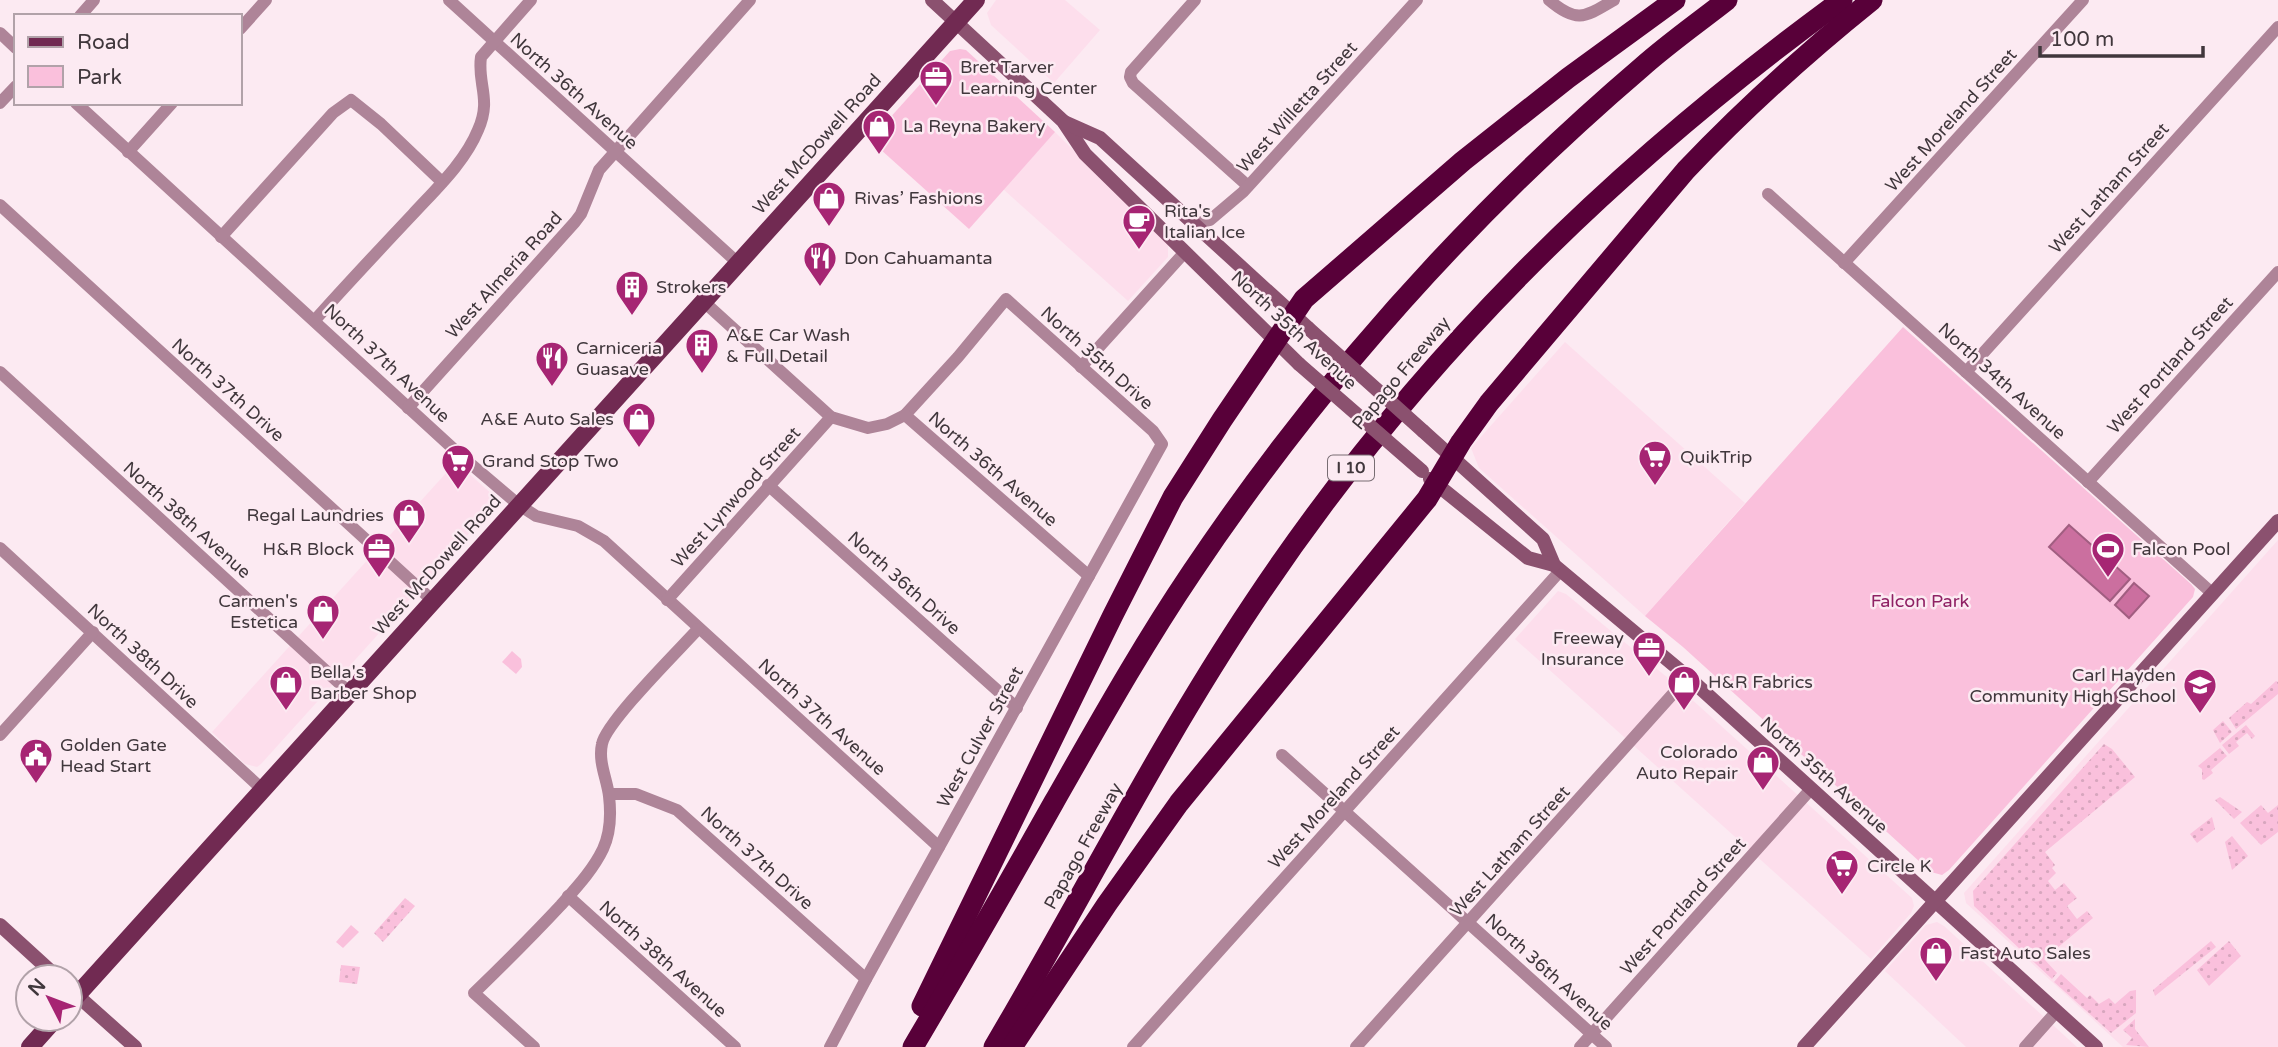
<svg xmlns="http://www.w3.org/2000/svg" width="2278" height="1047" font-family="'Varela Round',sans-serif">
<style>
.built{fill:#fddeec}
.grass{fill:url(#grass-dots)}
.green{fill:#fac0dc}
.water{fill:#cb6f9f;stroke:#a15e81;stroke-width:2}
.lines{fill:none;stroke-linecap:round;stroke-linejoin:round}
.street{stroke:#ae8498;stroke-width:12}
.secondary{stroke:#8b516f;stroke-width:14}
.primary{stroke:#712a52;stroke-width:18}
.highway{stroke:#580039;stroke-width:21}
.secondary-bridge{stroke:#8b516f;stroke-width:14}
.labels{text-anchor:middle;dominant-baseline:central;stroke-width:5;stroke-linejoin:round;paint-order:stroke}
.shield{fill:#fceaf2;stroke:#786d73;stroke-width:2}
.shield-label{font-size:16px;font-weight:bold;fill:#40373c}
.poi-label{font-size:18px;fill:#40373c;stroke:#fceaf2;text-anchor:start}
.street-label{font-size:18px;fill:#40373c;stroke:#fceaf2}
.park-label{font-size:18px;fill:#8f2164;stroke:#fceaf2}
</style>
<defs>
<pattern id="grass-dots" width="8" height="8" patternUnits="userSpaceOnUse" patternTransform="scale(1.75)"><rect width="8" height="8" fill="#fac0dc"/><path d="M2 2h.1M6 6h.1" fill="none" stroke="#d7a6be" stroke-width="1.8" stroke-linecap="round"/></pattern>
</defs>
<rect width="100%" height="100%" fill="#fceaf2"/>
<!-- built -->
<g class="built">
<path d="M996 0H1065L1100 30 1054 83 991 25 987 13Z"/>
<path d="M1055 132 1168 244V257L1128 301 1003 189Z"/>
<path d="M1565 342 1745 503 1645 616 1479 468 1471 448Z"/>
<path d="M456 462 494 496V506L261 764 257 767 245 764 212 732Z"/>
<path d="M2278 540V1047H2123L1966 903 1964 893Z"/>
<path d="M1558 591 1566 594 1668 678 1912 898 1914 906 1911 913 1871 959 1515 639Z"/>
<path d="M1937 922 1944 926 2077 1047H1966L1885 971 1926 925Z"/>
</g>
<!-- grass -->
<g class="grass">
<path d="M2276 681 2278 682V694L2236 729 2229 718 2247 702 2251 704Z"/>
<path d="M2223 721 2232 732 2220 743 2213 730Z"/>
<path d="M2246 725 2255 736 2252 739 2247 733 2236 742 2239 746 2229 754 2222 745Z"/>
<path d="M2104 744 2112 749 2135 777 2045 852 2055 865 2052 868 2056 873 2048 881 2055 890 2064 883 2077 898 2067 906 2077 919 2087 911 2093 918 2044 959 2057 973 2052 979 1974 906 1973 891Z"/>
<path d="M2220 748 2227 756 2211 770 2213 773 2204 780 2202 779V769L2198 766Z"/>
<path d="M2220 797 2242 812 2234 819 2215 800Z"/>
<path d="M2261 805 2268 813 2278 805V832L2261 845 2240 823Z"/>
<path d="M2212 817 2215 829 2197 843 2190 834Z"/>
<path d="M2232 836 2248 856 2232 870 2225 842Z"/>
<path d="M405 898 415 906 383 942 374 933Z"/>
<path d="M2211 941 2216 947 2155 996 2153 990Z"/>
<path d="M2229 941 2241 956 2209 986 2197 970Z"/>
<path d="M341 965 360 967 357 984 339 982Z"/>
<path d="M2061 974 2087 998 2090 995 2099 1004 2109 998 2115 1004 2130 991 2136 990V1013L2111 1033 2054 982Z"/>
<path d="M2135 1019V1029L2149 1047 2126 1045 2132 1038 2123 1030Z"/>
</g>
<!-- green -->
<g class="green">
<path d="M960 49 966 50 1055 132 969 229 870 140 950 51Z"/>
<path d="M1903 327 2191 584 2195 589 2193 597 1949 870 1942 875 1931 872 1683 647 1645 616Z"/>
<path d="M512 651 521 659 522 667 516 674 502 662Z"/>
<path d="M351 925 359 932 343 948 336 942Z"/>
</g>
<!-- water -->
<g class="water">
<path d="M2069 525 2130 579 2110 601 2049 547Z"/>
<path d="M2134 583 2149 596 2129 618 2115 605Z"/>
</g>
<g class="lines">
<!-- street -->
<g class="street">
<path d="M449 0 738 263"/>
<path d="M1195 0 1131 72 1130 77 1133 83 1248 186"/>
<path d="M1549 0C1577 24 1585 17 1614 0"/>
<path d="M80 16 94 0"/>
<path d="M240 29 266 0"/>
<path d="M0 33 16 48"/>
<path d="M0 103 16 86"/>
<path d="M76 103 459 454 519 505 536 516 578 526 604 541 939 847"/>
<path d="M128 152 172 103"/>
<path d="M1768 194 2213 594"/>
<path d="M0 205 433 601"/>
<path d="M1194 224 1210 220 1243 192 1417 0"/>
<path d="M221 237 333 113 351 100 381 124 442 182"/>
<path d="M1844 263 2083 0"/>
<path d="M703 301 831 417 868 428 887 424 905 415 958 357 1006 299 1153 431 1162 444 866 979 830 1047"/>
<path d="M315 320C347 284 380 249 413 214 436 189 465 162 478 130 492 99 477 84 481 57L531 0"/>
<path d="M1081 367 1185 252"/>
<path d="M0 372 350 693"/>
<path d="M1966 372 2278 27"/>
<path d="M408 408 575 222 581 214 599 170 750 0"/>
<path d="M905 415 1089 576"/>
<path d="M2088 482 2278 272"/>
<path d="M768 485 1017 708"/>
<path d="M0 548 262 789"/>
<path d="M667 600 831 417"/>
<path d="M0 735 93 632"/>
<path d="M1282 755 1606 1047"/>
<path d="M609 794H636L677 810 866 979"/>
<path d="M568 896 735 1047"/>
<path d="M534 1047 474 993C504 964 533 935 561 905 576 888 593 870 603 849 610 834 611 813 609 796 607 779 598 762 602 744 606 722 680 649 698 629"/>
<path d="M1133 1047 1561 570"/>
<path d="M1356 1047 1688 677"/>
<path d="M1580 1047 1811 789"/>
<path d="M2025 1047 2057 1011"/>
</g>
<!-- secondary -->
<g class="secondary">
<path d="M932 0 1063 121 1085 154 1299 364"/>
<path d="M1064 122 1100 138 1308 328"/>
<path d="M1423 431 1543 539 1554 565 1688 677 2096 1047"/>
<path d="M1430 479 1528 558 1554 565"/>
<path d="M0 925 57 977"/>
<path d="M70 989 135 1047"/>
<path d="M1804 1047 2278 521"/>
</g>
<!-- primary -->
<g class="primary">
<path d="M70 1003 976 0"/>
<path d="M30 1047 55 1019"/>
</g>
<!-- highway -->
<g class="highway">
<path d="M922 1006 1113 615 1173 497 1222 420 1304 299 1463 161 1568 78 1675 0"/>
<path d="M913 1047C961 966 1008 884 1054 802 1098 725 1142 646 1192 572 1318 384 1470 214 1642 67 1669 43 1699 22 1727 0"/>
<path d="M994 1047C1081 900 1158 746 1253 604 1414 362 1608 171 1842 0"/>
<path d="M1012 1047 1107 904 1179 803 1427 499 1461 442 1489 403 1686 170C1744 109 1806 53 1872 0"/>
</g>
<!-- secondary-bridge -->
<g class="secondary-bridge">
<path d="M1308 328 1423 431"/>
<path d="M1299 364 1422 471"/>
</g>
</g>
<!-- icons -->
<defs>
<symbol id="office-pin" viewBox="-11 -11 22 30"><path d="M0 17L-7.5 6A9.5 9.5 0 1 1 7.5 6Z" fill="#a62573" stroke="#fceaf2"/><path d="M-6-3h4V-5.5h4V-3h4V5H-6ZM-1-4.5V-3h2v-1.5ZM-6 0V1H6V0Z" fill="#fff"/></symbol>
<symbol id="shop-pin" viewBox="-11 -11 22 30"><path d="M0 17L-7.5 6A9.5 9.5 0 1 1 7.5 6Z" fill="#a62573" stroke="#fceaf2"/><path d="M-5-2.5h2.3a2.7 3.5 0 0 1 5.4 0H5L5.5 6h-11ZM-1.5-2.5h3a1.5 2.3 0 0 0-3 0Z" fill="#fff"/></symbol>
<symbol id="cafe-pin" viewBox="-11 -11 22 30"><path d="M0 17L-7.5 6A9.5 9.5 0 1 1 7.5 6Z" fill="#a62573" stroke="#fceaf2"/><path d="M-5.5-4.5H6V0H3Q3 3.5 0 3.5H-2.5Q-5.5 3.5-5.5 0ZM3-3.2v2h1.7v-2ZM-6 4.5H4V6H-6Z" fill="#fff"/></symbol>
<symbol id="restaurant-pin" viewBox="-11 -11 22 30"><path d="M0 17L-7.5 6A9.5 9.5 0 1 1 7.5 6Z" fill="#a62573" stroke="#fceaf2"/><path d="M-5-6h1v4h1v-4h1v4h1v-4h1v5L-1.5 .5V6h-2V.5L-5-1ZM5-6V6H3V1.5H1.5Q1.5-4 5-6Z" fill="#fff"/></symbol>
<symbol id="building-pin" viewBox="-11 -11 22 30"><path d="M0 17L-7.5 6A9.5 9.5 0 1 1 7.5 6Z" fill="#a62573" stroke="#fceaf2"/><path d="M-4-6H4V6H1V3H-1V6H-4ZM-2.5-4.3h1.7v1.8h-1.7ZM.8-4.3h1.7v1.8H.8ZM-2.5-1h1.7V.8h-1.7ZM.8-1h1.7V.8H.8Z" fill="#fff"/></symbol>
<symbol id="supermarket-pin" viewBox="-11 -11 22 30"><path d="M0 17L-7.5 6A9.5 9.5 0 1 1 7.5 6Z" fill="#a62573" stroke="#fceaf2"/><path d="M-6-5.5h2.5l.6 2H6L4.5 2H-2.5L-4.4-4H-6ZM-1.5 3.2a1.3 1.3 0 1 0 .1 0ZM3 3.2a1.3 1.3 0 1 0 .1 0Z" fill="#fff"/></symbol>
<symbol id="stadium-pin" viewBox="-11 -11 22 30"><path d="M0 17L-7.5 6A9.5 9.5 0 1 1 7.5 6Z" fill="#a62573" stroke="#fceaf2"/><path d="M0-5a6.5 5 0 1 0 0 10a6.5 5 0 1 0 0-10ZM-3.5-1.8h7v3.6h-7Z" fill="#fff"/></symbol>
<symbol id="school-pin" viewBox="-11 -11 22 30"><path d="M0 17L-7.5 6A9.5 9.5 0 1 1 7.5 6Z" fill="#a62573" stroke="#fceaf2"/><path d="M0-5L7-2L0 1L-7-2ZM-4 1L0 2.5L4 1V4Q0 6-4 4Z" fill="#fff"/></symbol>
<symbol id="civic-pin" viewBox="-11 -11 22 30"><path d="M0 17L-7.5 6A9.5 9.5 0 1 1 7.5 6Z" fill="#a62573" stroke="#fceaf2"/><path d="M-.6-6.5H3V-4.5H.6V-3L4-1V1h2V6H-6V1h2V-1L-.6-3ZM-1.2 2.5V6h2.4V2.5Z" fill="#fff"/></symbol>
</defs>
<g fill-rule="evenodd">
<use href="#office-pin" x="917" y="58" width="38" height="52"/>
<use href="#shop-pin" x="860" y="107" width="38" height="52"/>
<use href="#shop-pin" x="810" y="179" width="38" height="52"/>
<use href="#cafe-pin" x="1120" y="202" width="38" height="52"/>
<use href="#restaurant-pin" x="801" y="239" width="38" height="52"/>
<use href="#building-pin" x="613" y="268" width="38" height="52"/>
<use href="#building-pin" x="683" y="326" width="38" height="52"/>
<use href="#restaurant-pin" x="533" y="339" width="38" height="52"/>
<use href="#shop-pin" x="620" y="400" width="38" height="52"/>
<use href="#supermarket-pin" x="1636" y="438" width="38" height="52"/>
<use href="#supermarket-pin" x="439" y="442" width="38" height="52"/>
<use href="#shop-pin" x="390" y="496" width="38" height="52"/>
<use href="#office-pin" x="360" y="530" width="38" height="52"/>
<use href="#stadium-pin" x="2089" y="530" width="38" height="52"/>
<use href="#shop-pin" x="304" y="592" width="38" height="52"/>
<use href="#office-pin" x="1630" y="629" width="38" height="52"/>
<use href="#shop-pin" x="267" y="663" width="38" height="52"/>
<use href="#shop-pin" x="1665" y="663" width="38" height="52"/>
<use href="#school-pin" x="2181" y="666" width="38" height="52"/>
<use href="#civic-pin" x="17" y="736" width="38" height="52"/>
<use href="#shop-pin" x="1744" y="743" width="38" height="52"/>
<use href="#supermarket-pin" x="1823" y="847" width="38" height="52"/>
<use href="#shop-pin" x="1917" y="934" width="38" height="52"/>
</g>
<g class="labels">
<!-- shield labels -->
<rect class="shield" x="1328" y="455.5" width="46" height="25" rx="5"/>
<g class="shield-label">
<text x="1351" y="468">I 10</text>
</g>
<!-- poi labels -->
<g class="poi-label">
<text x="960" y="67">Bret Tarver<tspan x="960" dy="21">Learning Center</tspan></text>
<text x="903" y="126">La Reyna Bakery</text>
<text x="854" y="198">Rivas’ Fashions</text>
<text x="1164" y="211">Rita's<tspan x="1164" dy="21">Italian Ice</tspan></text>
<text x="844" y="258">Don Cahuamanta</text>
<text x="656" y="287">Strokers</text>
<text x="726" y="335">A&amp;E Car Wash<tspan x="726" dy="21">&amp; Full Detail</tspan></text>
<text x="576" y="348">Carniceria<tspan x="576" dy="21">Guasave</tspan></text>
<text x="614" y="419" text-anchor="end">A&amp;E Auto Sales</text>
<text x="1680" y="457">QuikTrip</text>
<text x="482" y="461">Grand Stop Two</text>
<text x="384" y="515" text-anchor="end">Regal Laundries</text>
<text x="354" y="549" text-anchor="end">H&amp;R Block</text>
<text x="2132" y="549">Falcon Pool</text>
<text x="298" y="601" text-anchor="end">Carmen's<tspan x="298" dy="21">Estetica</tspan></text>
<text x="1624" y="638" text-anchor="end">Freeway<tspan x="1624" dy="21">Insurance</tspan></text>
<text x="310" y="672">Bella's<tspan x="310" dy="21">Barber Shop</tspan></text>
<text x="2176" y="675" text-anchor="end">Carl Hayden<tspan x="2176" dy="21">Community High School</tspan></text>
<text x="1708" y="682">H&amp;R Fabrics</text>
<text x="60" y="745">Golden Gate<tspan x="60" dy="21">Head Start</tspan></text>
<text x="1738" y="752" text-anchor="end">Colorado<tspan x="1738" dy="21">Auto Repair</tspan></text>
<text x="1867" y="866">Circle K</text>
<text x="1960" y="953">Fast Auto Sales</text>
</g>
<!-- street labels -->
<g class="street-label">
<text transform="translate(574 91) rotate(42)">North 36th Avenue</text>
<text transform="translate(1297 107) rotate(-48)">West Willetta Street</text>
<text transform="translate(1951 120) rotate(-48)">West Moreland Street</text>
<text transform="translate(817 144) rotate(-48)">West McDowell Road</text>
<text transform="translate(2109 188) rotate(-48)">West Latham Street</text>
<text transform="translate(504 275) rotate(-48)">West Almeria Road</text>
<text transform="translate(1294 330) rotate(43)">North 35th Avenue</text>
<text transform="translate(1097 358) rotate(42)">North 35th Drive</text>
<text transform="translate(387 363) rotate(43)">North 37th Avenue</text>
<text transform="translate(2170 365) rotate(-48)">West Portland Street</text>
<text transform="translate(1401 373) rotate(-50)">Papago Freeway</text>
<text transform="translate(2002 381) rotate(42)">North 34th Avenue</text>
<text transform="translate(228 390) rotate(42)">North 37th Drive</text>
<text transform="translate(993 469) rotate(41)">North 36th Avenue</text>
<text transform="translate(736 497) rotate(-48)">West Lynwood Street</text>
<text transform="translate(187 520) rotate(42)">North 38th Avenue</text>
<text transform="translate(437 565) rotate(-48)">West McDowell Road</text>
<text transform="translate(904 583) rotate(42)">North 36th Drive</text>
<text transform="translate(143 656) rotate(43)">North 38th Drive</text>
<text transform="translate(822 717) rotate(42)">North 37th Avenue</text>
<text transform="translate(980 737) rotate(-61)">West Culver Street</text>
<text transform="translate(1824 775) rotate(42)">North 35th Avenue</text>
<text transform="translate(1334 797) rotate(-48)">West Moreland Street</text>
<text transform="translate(1083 846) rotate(-61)">Papago Freeway</text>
<text transform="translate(1510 851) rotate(-48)">West Latham Street</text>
<text transform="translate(757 858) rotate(42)">North 37th Drive</text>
<text transform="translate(1683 906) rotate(-48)">West Portland Street</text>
<text transform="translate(663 959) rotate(42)">North 38th Avenue</text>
<text transform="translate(1549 972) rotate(42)">North 36th Avenue</text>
</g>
<!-- park labels -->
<g class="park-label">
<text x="1920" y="601">Falcon Park</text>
</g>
</g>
<!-- legend -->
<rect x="14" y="14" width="228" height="91" fill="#fceaf2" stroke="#b1a2a9" stroke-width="2"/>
<rect x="28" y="37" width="35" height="10" fill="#712a52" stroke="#b1a2a9" stroke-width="2"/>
<text x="77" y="49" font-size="21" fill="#40373c">Road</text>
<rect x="28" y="66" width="35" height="21" fill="#fac0dc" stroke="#b1a2a9" stroke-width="2"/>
<text x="77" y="84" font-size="21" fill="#40373c">Park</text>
<!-- north arrow -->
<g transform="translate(49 998) rotate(312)"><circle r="33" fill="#fceaf2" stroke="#b1a2a9" stroke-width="2"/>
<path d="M0-5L12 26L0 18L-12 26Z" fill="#a62573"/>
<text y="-10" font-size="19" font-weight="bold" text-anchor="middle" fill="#40373c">N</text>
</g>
<!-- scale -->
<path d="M2040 46v10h163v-10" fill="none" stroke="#40373c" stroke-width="3.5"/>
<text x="2050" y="46" font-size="21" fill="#40373c" stroke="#fceaf2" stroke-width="5" paint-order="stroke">100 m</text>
</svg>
